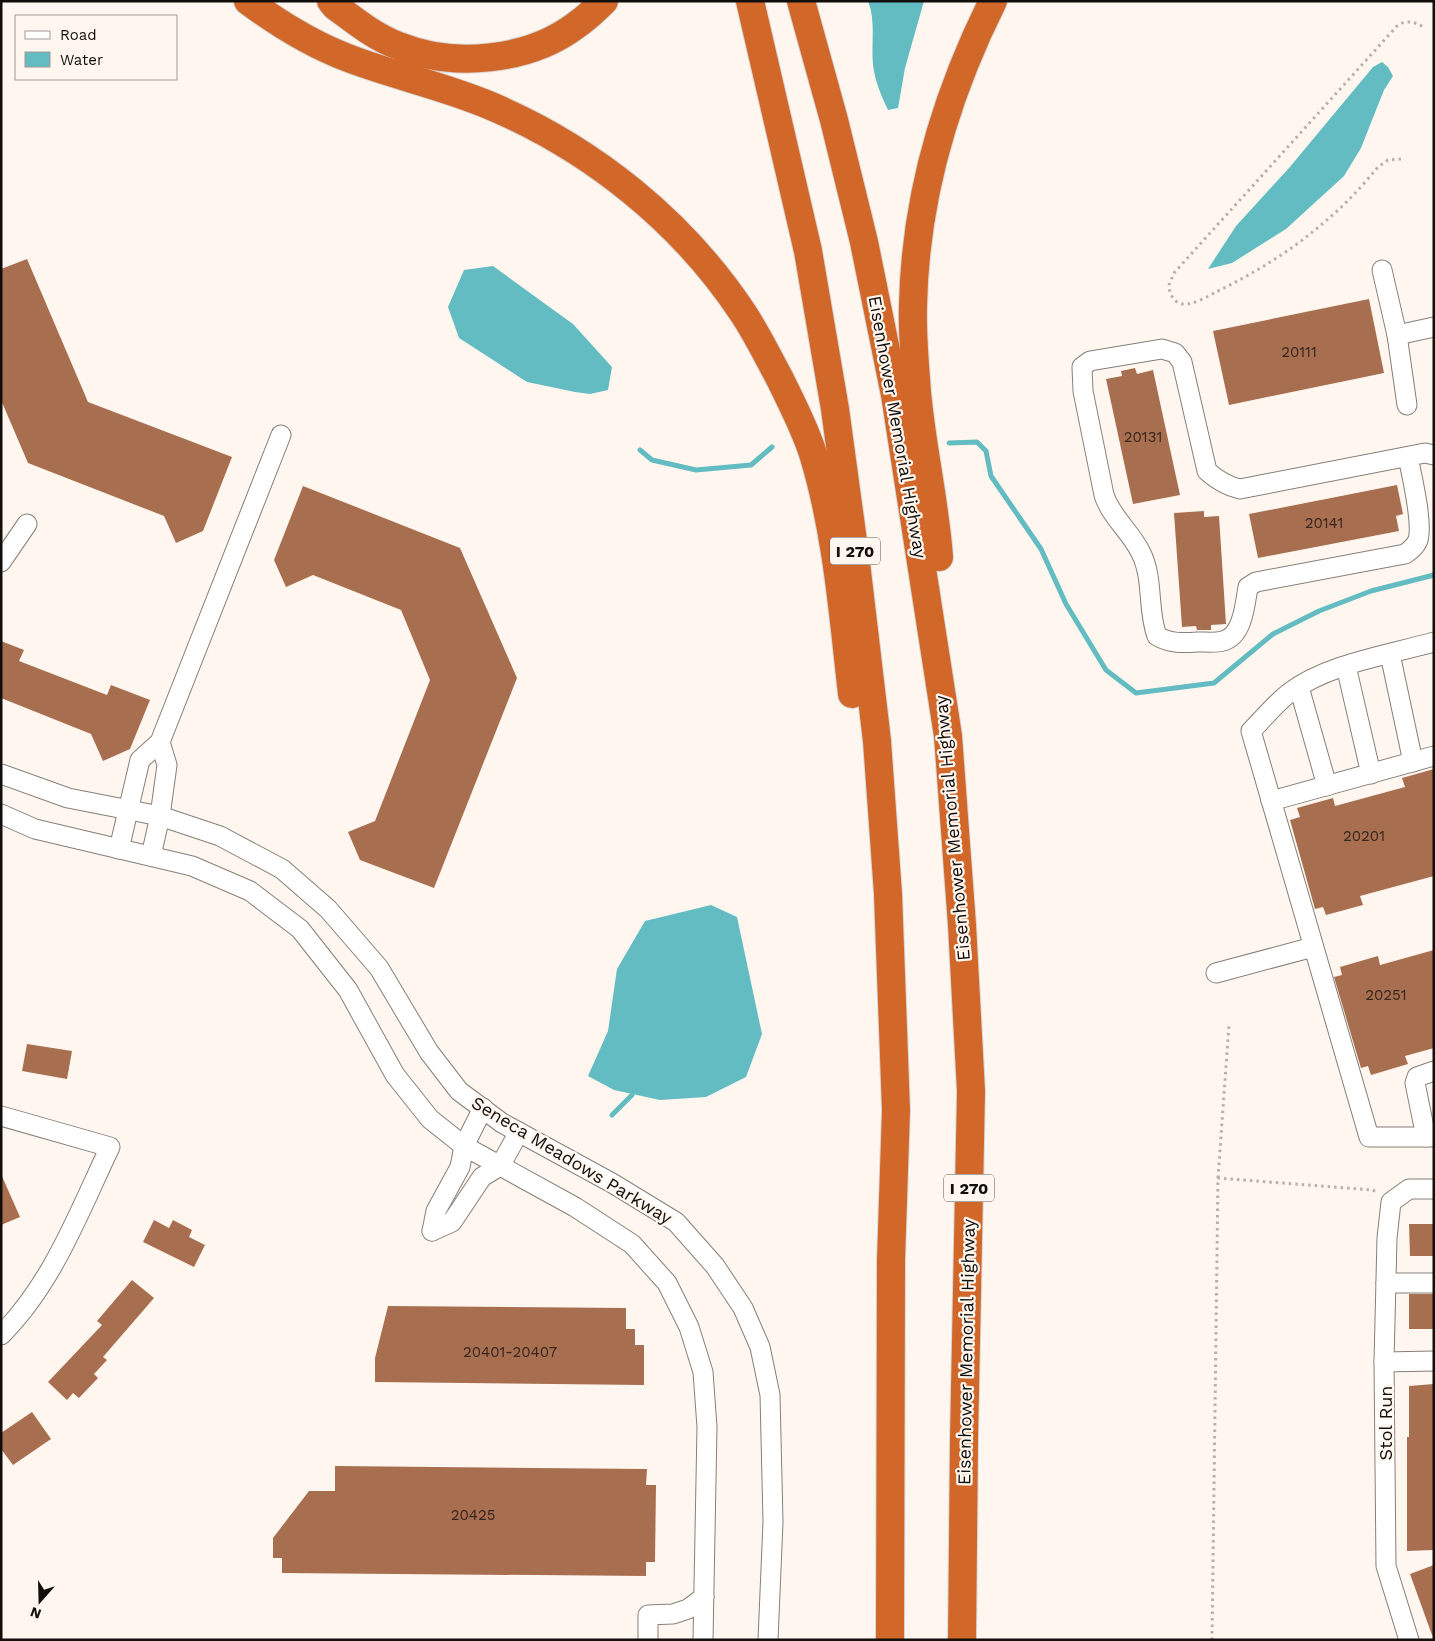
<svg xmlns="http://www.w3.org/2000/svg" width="1435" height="1641" font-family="'Work Sans',sans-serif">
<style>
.water{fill:#62bcc1}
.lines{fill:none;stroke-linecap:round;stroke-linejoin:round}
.stream{stroke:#62bcc1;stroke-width:5}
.building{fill:#a86e50}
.minor-casing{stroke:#867f79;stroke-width:21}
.highway-casing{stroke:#d9d8d8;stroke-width:30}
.path{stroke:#b6b0aa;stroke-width:3;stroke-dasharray:2.5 4;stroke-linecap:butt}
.minor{stroke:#fff;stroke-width:19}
.highway{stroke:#d2672a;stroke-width:28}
.labels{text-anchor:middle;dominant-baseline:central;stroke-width:4.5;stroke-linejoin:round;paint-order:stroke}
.number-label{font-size:15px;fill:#37261d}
.shield{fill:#fff7ef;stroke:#585450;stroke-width:1}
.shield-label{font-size:16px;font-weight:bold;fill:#110e0c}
.street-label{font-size:18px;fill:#110e0c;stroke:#fff7ef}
</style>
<rect width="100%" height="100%" fill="#fff7ef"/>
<!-- water -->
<g class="water">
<path d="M868 1H924L905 68 898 108 888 110C881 95 875 81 873 65 871 43 876 21 868 1Z"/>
<path d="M1382 62 1388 67 1393 76 1384 90 1361 148 1344 176 1286 229 1232 263 1208 269 1236 226 1289 168 1373 67Z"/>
<path d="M493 266 573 324 612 367 608 390 590 394 575 392 527 382 459 338 448 307 464 270Z"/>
<path d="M711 905 737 917 762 1034 746 1077 706 1097 660 1100 614 1090 588 1076 608 1031 617 969 645 921Z"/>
</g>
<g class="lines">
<!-- stream -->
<g class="stream">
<path d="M949 443 977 442 986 451 991 476 1041 549 1066 604 1106 670 1136 693 1214 683 1273 634 1319 611 1371 591 1434 575"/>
<path d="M640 450 652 460 696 470 751 465 772 447"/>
<path d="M612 1115 632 1095"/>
</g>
</g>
<!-- building -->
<g class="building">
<path d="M27 259 88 402 232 457 203 531 176 543 164 516 28 463 1 400V269Z"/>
<path d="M1369 299 1384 373 1229 405 1213 331Z"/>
<path d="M1135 368 1137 374 1153 370 1180 495 1133 504 1106 379 1122 376 1121 371Z"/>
<path d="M1397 485 1403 514 1396 516 1399 531 1258 558 1249 514Z"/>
<path d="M303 486 460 548 517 678 434 888 360 860 348 832 375 821 430 680 401 610 313 575 286 587 274 560Z"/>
<path d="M1204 511V517L1219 516 1226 624 1211 625V630H1197L1196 626 1182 627 1174 513Z"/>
<path d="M1 641 24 650 19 661 107 695 111 685 150 700 130 749 103 761 91 734 1 698Z"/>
<path d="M1434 769V876L1360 896 1363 905 1326 915 1323 907 1315 909 1290 820 1300 817 1297 808 1333 798 1335 806 1405 787 1402 778Z"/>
<path d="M1434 950V1048L1405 1056 1408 1064 1371 1075 1368 1066 1361 1068 1334 977 1342 975 1340 967 1378 956 1380 965Z"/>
<path d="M27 1044 72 1051 67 1079 22 1071Z"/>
<path d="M1 1174 20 1217 1 1225Z"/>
<path d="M154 1220 169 1228 173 1220 192 1230 189 1237 205 1245 194 1267 143 1242Z"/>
<path d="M1409 1224H1434V1256H1410Z"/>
<path d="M132 1280 154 1298 103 1357 107 1360 94 1374 98 1378 79 1398 73 1393 67 1400 48 1382 102 1325 97 1321Z"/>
<rect x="1409" y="1294" width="25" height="35"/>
<path d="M388 1306 626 1308V1329H635V1345H644V1385L375 1382V1358Z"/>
<path d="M1434 1384V1550L1407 1551V1437H1409V1386Z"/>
<path d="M32 1412 51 1439 13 1465 1 1449V1433Z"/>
<path d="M335 1466 647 1469 646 1485H656L655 1562H646V1576L282 1573V1558H273V1538L309 1491H335Z"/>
<path d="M1434 1565V1635H1432L1410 1574Z"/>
</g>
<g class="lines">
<defs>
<g id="minor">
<path d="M1382 270 1397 335 1407 405"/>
<path d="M1397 335 1434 327"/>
<path d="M1408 457C1412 477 1423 522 1418 540 1415 547 1411 550 1405 554L1256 582 1248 587C1245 604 1243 636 1223 641 1216 643 1206 642 1199 642 1183 643 1171 644 1157 636 1147 610 1154 579 1141 553 1131 532 1111 517 1104 495L1083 391 1082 367 1090 361 1162 349 1175 353 1182 362 1207 471C1217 480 1226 486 1240 489L1425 453 1434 455"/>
<path d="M1 562 27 524"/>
<path d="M1434 642C1388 655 1327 664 1289 693 1275 704 1263 719 1251 731L1369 1137H1434"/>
<path d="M1390 654 1413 762"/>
<path d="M1346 666 1371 774"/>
<path d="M1299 687 1327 786"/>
<path d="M1 774 68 798 160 816 220 836 282 869 328 909 379 968 429 1052 459 1091 502 1123 612 1183 676 1222 715 1266 743 1308 760 1347 770 1395 773 1522 768 1640"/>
<path d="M1271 801 1434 756"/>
<path d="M1 814 35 829 192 866 250 891 300 929 348 990 395 1075 430 1119 464 1146 575 1207 632 1244 667 1283 689 1327 703 1372 707 1427 703 1640"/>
<path d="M119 849 140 760 160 742 281 435"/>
<path d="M151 856 160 816 167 765 160 742"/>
<path d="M1216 973 1313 947"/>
<path d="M1 1116 110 1147C79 1212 53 1283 1 1335"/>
<path d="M1426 1137 1415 1083 1417 1077 1434 1071"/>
<path d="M432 1231 452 1222 482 1177 500 1166 519 1132"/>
<path d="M432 1231 436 1211 460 1167 464 1146 483 1108"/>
<path d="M1386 1283H1434"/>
<path d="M1384 1362 1434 1361"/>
<path d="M648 1640V1615L673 1614 688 1609 704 1597"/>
<path d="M1409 1640 1386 1566 1384 1362 1387 1238 1391 1202 1409 1189H1434"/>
</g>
<g id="highway">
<path d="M248 1C279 24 311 44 348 58 395 76 444 86 491 106 592 149 682 221 743 313 757 334 768 357 780 379 792 404 806 430 814 457 837 534 843 615 852 694"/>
<path d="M331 1 335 6C355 21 375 37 399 46 453 68 528 61 575 26 585 19 595 10 604 1"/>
<path d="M750 1 808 251 835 409 856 563 877 741 888 894 896 1110 891 1260 890 1640"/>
<path d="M801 1 834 120 864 242 895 395 948 736 962 925 971 1091 964 1440 962 1640"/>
<path d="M939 557C935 502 922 448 917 392 915 364 912 334 913 306 915 199 946 95 993 1"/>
</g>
</defs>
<!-- minor casing -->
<use href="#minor" class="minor-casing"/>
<!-- highway casing -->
<use href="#highway" class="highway-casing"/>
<!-- path -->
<g class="path">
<path d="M1401 159 1388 160 1378 167C1363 185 1346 204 1328 219 1294 249 1257 272 1216 292 1209 296 1193 305 1184 304 1174 304 1169 293 1169 285L1174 273 1397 26C1407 19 1414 22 1424 27"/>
<path d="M1218 1178 1229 1025"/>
<path d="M1212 1640 1218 1178 1373 1190 1378 1194"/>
</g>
<!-- minor -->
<use href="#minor" class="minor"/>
<!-- highway -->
<use href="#highway" class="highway"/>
</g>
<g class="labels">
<!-- number labels -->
<g class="number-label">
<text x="1299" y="352">20111</text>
<text x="1143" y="437">20131</text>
<text x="1324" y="523">20141</text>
<text x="1364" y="836">20201</text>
<text x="1386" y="995">20251</text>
<text x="510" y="1352">20401-20407</text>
<text x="473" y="1515">20425</text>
</g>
<!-- shield labels -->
<g class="shield">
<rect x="830" y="537.5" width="50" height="27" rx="4"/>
<rect x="944" y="1174.5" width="50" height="27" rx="4"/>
</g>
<g class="shield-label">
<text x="855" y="551">I 270</text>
<text x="969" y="1188">I 270</text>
</g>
<!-- street labels -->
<g class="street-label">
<text transform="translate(898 427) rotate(80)">Eisenhower Memorial Highway</text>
<text transform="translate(952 828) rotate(-95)">Eisenhower Memorial Highway</text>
<text transform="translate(572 1160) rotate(31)">Seneca Meadows Parkway</text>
<text transform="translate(966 1352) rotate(-89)">Eisenhower Memorial Highway</text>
<text transform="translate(1385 1423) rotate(-90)">Stol Run</text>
</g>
</g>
<!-- border -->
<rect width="1435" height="1641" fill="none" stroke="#110e0c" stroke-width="5"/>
<!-- legend -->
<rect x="15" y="15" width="162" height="65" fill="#fff7ef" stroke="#a09a94"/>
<rect x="25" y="31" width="25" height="8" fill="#ffffff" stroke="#a09a94"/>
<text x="60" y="40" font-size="15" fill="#110e0c">Road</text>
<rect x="25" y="52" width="25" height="15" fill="#62bcc1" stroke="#a09a94"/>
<text x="60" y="65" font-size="15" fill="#110e0c">Water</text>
<!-- north arrow -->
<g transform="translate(40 1601) rotate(200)" stroke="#fff7ef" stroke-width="4" paint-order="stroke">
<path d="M0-4L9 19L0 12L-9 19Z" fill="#110e0c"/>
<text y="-8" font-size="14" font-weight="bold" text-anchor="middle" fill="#110e0c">N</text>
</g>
</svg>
